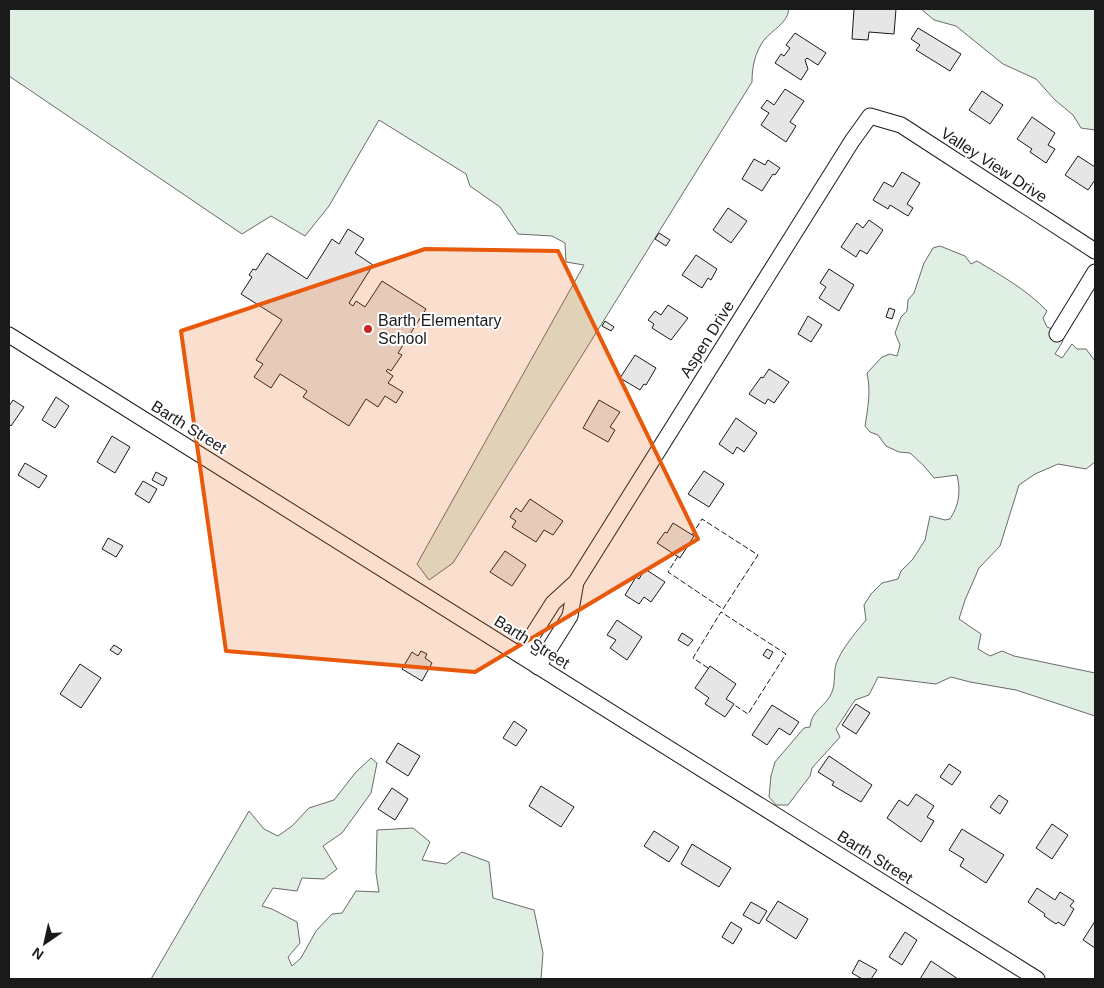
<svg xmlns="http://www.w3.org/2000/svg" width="1104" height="988" font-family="Arial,sans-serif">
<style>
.green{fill:#e0efe3;stroke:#6a6a6a}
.building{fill:#e6e6e6;stroke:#1a1a1a}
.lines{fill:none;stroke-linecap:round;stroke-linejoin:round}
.minor-casing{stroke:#1a1a1a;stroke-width:17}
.minor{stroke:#fff;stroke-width:15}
.fence{stroke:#1a1a1a;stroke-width:1;stroke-dasharray:6 2.5;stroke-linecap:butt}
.marked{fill:#e8590c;fill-opacity:0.2;stroke:#e8590c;stroke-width:4;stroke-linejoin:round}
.poi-dot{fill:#c62828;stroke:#fff;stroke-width:2}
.labels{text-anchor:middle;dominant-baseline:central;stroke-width:4;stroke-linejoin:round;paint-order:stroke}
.street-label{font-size:16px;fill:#1a1a1a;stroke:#fff}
.poi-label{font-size:16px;fill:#1a1a1a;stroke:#fff;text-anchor:start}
</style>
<rect width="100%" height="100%" fill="#fff"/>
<!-- green -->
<g class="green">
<path d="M9 9H789C787 24 773 29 764 40 755 53 752 66 752 82L453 563 429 580 417 564 584 265 566 262 565 243 552 236 518 234 500 207 470 186 466 174 379 120 329 206 305 236 271 216 242 234 9 76Z"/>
<path d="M921 9H1095V130L1081 128 1073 115 1055 100 1036 79 1003 64 956 26 934 20Z"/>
<path d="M940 246 965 256 971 264 977 261C1002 276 1027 290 1047 311L1043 318 1047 327 1062 333 1063 341 1055 354 1062 358 1072 344 1077 349H1086L1095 361V462L1086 469 1058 464 1035 474 1019 485 1000 546 979 568 965 600 959 619 981 634 978 649 990 656 1002 651 1014 656 1095 673V716L1016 690 970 682 951 677 936 684 878 677 869 695 855 700 836 729 840 737 812 768 810 776 788 805H776L769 797 771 776 775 762 804 728 810 727C811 710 827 706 832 692 835 684 834 677 835 669 837 654 856 632 866 620L864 605 871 594 882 583 898 579 901 571 913 559 925 540 930 516 945 520 950 519C959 505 961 492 957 475L934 478 924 466 910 453 899 452 886 446 878 435 870 432 865 426C868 407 871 391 867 373L882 357 890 354 897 356 900 345 895 333 901 317 907 311 908 300 914 293 924 263 933 248Z"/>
<path d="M371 758 377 763 371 793 342 833 323 846 337 869 324 879 302 878 297 891 273 888 262 906 272 909 297 922 300 943 288 957 292 966 301 958 316 931 332 914 342 913 356 891 379 892 376 873 377 830 413 828 430 842 422 860 446 864 462 852 489 862 493 898 534 910 543 953 541 979H151L249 811 264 829 278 836 292 826 309 808 334 800 356 772Z"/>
</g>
<!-- building -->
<g class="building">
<path d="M854 9H896L894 34 869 32 868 40 852 39Z"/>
<path d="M918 28 961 54 950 71 916 50 920 45 911 39Z"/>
<path d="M795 33 826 53 818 65 807 58 805 60 808 69 801 80 775 63 781 54 784 56 790 48 786 45Z"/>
<path d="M785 89 804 101 790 122 796 126 786 142 761 125 769 113 761 108 767 100 774 105Z"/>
<path d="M982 91 1003 105 990 124 969 110Z"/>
<path d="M1032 117 1055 133 1048 145 1055 149 1046 163 1030 152 1032 149 1017 139Z"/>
<path d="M1078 156 1095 167V180L1088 190 1065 175Z"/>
<path d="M754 159 765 165 768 160 780 168 775 175 773 174 762 191 742 179Z"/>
<path d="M902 172 920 183 907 204 913 208 908 216 890 205 888 209 873 200 884 182 893 187Z"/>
<path d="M728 208 747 221 731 243 713 230Z"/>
<path d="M869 220 883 230 867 254 860 250 856 257 841 247 857 223 863 228Z"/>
<path d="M348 229 364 239 355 253 373 265 349 303 353 306 356 301 365 307 382 281 426 309 398 353 402 355 391 371 388 369 386 371 393 376 388 383 403 392 396 403 385 396 378 407 366 399 349 426 303 397 307 391 280 374 271 388 254 377 263 364 256 360 282 320 241 294 252 277 249 275 253 269 256 270 267 253 307 279 332 239 339 244Z"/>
<path d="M659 233 670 240 666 246 655 239Z"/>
<path d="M696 255 717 269 711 280 708 278 702 288 682 275Z"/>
<path d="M829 269 854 285 839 311 819 298 826 287 820 283Z"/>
<path d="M668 305 688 318 671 340 652 328 654 324 648 320 655 311 661 315Z"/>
<path d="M889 308 895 310 892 319 886 317Z"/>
<path d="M808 316 822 325 811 342 798 334Z"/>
<path d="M605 321 614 327 611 331 602 326Z"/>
<path d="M635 355 656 368 646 385 644 384 640 390 620 378Z"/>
<path d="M769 369 789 382 774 403 768 399 765 404 749 394 761 377 763 378Z"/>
<path d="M56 397 69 406 55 428 42 420Z"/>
<path d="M13 400 24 407 11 426 9 424V406Z"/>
<path d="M599 400 620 412 610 427 615 430 608 442 583 428Z"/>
<path d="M736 418 757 433 744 452 737 447 733 454 719 444Z"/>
<path d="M112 436 130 447 115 473 97 462Z"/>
<path d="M25 463 47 476 39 488 18 475Z"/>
<path d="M704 471 724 484 709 507 688 494Z"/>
<path d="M156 472 167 478 163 486 152 480Z"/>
<path d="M143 481 157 489 149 503 135 494Z"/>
<path d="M530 499 563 521 553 535 544 530 536 542 512 527 516 521 510 517 516 508 521 512Z"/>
<path d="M673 523 694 536 680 558 657 543 665 532 667 533Z"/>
<path d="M108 538 123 546 116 557 102 549Z"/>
<path d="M505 551 526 565 512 586 490 572Z"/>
<path d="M645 569 665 582 651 602 644 597 639 604 625 595 636 577 639 579Z"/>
<path d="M617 620 642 637 627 660 610 648 616 640 607 635Z"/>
<path d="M682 633 693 640 688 646 678 640Z"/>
<path d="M114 645 122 650 118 655 110 650Z"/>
<path d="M767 649 773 652 769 659 763 655Z"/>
<path d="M421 651 427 654 425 658 432 663 422 681 402 669 412 652 418 656Z"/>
<path d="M80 664 101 678 81 708 60 694Z"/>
<path d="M710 666 736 684 726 699 734 704 725 717 705 704 709 698 695 688Z"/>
<path d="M856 704 870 713 856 734 842 725Z"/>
<path d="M772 705 799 722 790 735 779 728 767 745 752 735Z"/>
<path d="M514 721 527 730 516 746 503 738Z"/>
<path d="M398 743 420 756 408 776 386 762Z"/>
<path d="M829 756 872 785 861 802 832 785 834 782 818 772Z"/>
<path d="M949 764 961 772 952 785 940 777Z"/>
<path d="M541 786 574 807 561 827 529 806Z"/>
<path d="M392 788 408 799 395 820 378 809Z"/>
<path d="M916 794 934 806 927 817 934 821 921 842 887 818 899 800 908 806Z"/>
<path d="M999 795 1008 801 1000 814 990 807Z"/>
<path d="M1052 824 1068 835 1052 859 1036 848Z"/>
<path d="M962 829 1004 855 986 883 960 866 964 859 949 850Z"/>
<path d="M654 831 679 847 669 862 644 846Z"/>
<path d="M692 844 731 868 719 887 681 864Z"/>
<path d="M1037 888 1055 900 1060 892 1074 901 1070 906 1074 909 1064 926 1058 922 1056 924 1044 916 1045 914 1028 902Z"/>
<path d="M778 901 808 919 796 939 766 920Z"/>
<path d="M751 902 767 911 759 924 743 915Z"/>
<path d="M1095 921V948L1083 940Z"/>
<path d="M731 922 742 929 733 944 722 937Z"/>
<path d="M905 932 917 940 902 965 889 957Z"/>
<path d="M859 960 877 970 871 979H862L852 973Z"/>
<path d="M931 961 958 979H920Z"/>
</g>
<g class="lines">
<defs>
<g id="minor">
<path d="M1057 334 1095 272"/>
<path d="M9 335 1037 979"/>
<path d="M520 655 553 603 576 582 852 141 870 116 901 125 1095 251"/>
<path d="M538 667 570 616 576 582"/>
</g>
</defs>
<!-- minor casing -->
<use href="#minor" class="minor-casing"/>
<!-- minor -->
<use href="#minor" class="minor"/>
<!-- fence -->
<g class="fence">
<path d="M678 556 668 572 723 609 758 555 702 519 692 535"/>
<path d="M708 668 693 658 721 612 786 654 748 714 733 704"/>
</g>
</g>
<!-- marked area -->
<path class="marked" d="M425 249 558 251 698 539 475 672 226 651 181 331Z"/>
<!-- markers -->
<circle class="poi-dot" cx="368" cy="329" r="5"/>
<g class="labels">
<!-- street labels -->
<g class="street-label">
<text transform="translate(994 165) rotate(33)">Valley View Drive</text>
<text transform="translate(707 339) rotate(-58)">Aspen Drive</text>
<text transform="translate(189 427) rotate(32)">Barth Street</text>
<text transform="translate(532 642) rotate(32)">Barth Street</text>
<text transform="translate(875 857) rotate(32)">Barth Street</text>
</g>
<!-- poi labels -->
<g class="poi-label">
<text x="378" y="320">Barth Elementary<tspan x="378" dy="18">School</tspan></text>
</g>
</g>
<!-- border -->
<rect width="1104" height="988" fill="none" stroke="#1a1a1a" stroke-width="20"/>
<!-- north arrow -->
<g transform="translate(45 943) rotate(214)" stroke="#ffffff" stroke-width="4" paint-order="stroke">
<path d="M0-4L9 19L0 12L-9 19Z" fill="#1a1a1a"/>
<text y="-8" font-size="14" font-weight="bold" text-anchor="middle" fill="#1a1a1a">N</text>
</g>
</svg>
